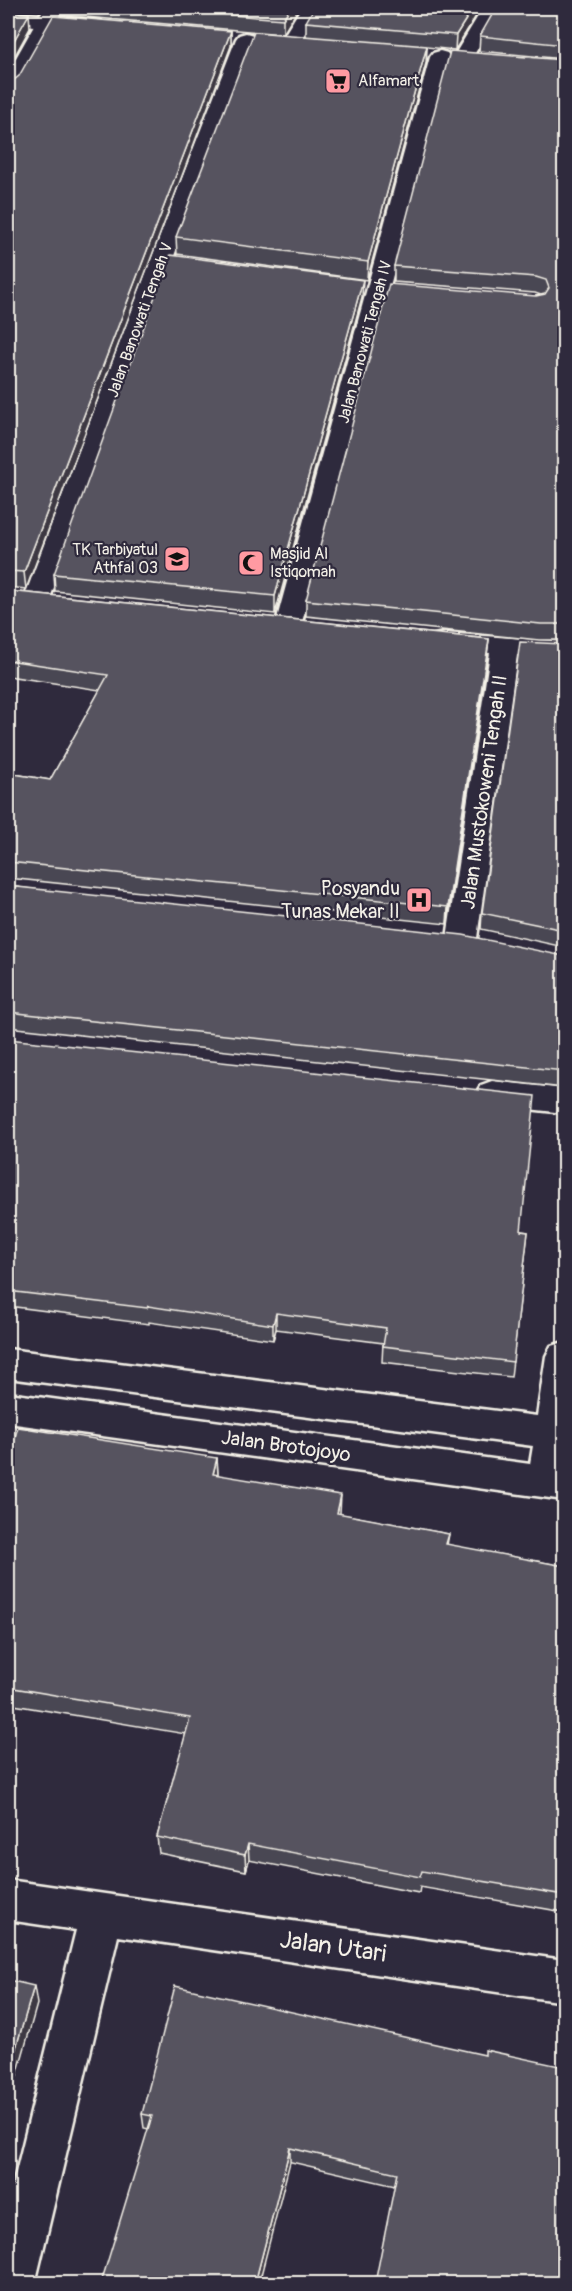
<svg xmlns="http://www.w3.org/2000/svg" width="572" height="2291" font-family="Pangolin,sans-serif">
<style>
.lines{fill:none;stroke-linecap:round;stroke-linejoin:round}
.minor-casing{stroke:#f4f1e8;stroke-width:5}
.minor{fill:#2f2a3d;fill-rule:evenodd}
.wall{fill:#4a4752;stroke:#f4f1e8;stroke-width:1.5}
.shaded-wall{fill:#3c3942;stroke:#f4f1e8;stroke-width:1.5}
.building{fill:#56525f;stroke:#f4f1e8;stroke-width:1.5}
.labels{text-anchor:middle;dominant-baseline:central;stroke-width:4.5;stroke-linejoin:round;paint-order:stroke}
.far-poi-label{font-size:16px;fill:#f4f1e8;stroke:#2f2a3d;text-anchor:start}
.far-street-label{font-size:16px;fill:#f4f1e8;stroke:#2f2a3d}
.street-label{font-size:20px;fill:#f4f1e8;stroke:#2f2a3d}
.poi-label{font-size:20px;fill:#f4f1e8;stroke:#2f2a3d;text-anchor:end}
.near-street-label{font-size:24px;fill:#f4f1e8;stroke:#2f2a3d}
</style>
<rect width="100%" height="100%" fill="#2f2a3d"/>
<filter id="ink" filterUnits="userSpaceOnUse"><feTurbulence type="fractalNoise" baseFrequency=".0167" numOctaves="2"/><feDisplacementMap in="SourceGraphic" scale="12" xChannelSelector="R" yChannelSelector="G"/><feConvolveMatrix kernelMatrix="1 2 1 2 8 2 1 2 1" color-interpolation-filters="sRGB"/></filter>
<g filter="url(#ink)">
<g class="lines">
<defs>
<g id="minor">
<path d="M45 8H63L59 16 101 21 104 25 101 29 94 31 53 27 18 89 15 93 8 95V72L34 26 8 24V12L40 15Z"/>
<path d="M301 8H320L297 46H283L280 42Z"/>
<path d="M483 8H502L469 63H455L452 59Z"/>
<path d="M246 33 253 35 256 39 172 261 49 601 45 607 36 609 27 607 23 601 150 261 236 39 239 35Z"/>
<path d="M440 51 447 53 450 57 301 626 297 632 288 634 279 632 275 626 430 57 433 53Z"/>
<path d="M444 633 564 642V658L517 655 477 938 473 946 462 949 451 946 447 938 490 653 434 647 431 641 434 635Z"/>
<path d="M492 1081 564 1089V1113L492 1105 481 1101 476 1093 481 1085Z"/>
<path d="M564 1342V1500L8 1423V1393L530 1464 533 1446 8 1378V1349L537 1416 546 1356 551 1346Z"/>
<path d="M8 1880 564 1960V2002L118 1936 35 2284H8V2205L76 1930 8 1920Z"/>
</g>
</defs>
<!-- minor casing -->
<use href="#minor" class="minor-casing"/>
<!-- minor -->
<use href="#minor" class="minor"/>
</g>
<!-- wall -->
<g class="wall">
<path d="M13 8H43L39 13 13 10Z"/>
<path d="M62 8H299L283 34 62 15Z"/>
<path d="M481 8 455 50 427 47 426 63 367 280 177 254 176 237 306 36V22Z"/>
<path d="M564 8V59L479 51 480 36Z"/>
<path d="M231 31V46L26 589 8 587V82Z"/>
<path d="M564 60V641V640H539L306 616V600L536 296 541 295 535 293 394 282V266Z"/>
<path d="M362 297 275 614 55 591 54 574Z"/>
<path d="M8 591 489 639 487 655 447 924 8 878V773L50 780 100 690 8 676Z"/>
<path d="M564 644V948V947L481 929 482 913Z"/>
<path d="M8 886 564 956V1088L8 1027Z"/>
<path d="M8 1039 521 1231 528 1232 511 1377 382 1362 383 1343 276 1329 273 1340 149 1322V1324L8 1306Z"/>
<path d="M217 1458 218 1475 340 1514 449 1534 447 1545 564 1566V1912L420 1887 419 1893 249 1860 246 1871 159 1853 157 1837 186 1734 8 1704V1460Z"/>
<path d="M485 2055 564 2067 395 2186 144 2128 142 2114Z"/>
</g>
<!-- shaded-wall -->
<g class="shaded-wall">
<path d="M39 8H43L39 13Z"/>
<path d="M290 8H299L283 34V19Z"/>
<path d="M473 8H481L455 50 456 35Z"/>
<path d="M29 14 30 28 8 68V51Z"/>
<path d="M231 31V46L26 589 24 572Z"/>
<path d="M427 46 426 63 367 280 368 262Z"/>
<path d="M363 280 362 297 275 614V596Z"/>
<path d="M489 639 487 655 447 924 448 907Z"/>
<path d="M276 1313V1329L273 1340V1325Z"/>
<path d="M217 1458 218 1476 213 1474Z"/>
<path d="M341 1495 340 1513 337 1532V1513Z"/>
<path d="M248 1844 249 1860 246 1871 245 1855Z"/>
<path d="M34 1986 37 2004 8 2107V2075Z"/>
<path d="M290 2148V2162L259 2283H255Z"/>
</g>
<!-- building -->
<g class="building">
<path d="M144 8H290L283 19Z"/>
<path d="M314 8H473L456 35 306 22Z"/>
<path d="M496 8H564V45L480 36Z"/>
<path d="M8 12 29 14 8 51Z"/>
<path d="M53 16 231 31 24 572 8 571V82L14 80 19 76Z"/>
<path d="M254 32 427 46 368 262 176 237Z"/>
<path d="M450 51 564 60V624H541L306 600 389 284 536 296 545 294 549 288 546 280 536 277 394 266Z"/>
<path d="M170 255 363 280 275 596 54 574Z"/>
<path d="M8 591 489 639 448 907 8 862V773L50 780 108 675 8 660Z"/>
<path d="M520 642 564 644V930L482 913Z"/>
<path d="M8 886 463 935 564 956V1071L8 1012Z"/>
<path d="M8 1039 535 1096 521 1231 528 1232 513 1362 383 1346 386 1328 276 1313 273 1325 148 1306 147 1308 8 1291Z"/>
<path d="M18 1427 217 1458 213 1474 341 1495 337 1513 449 1534 446 1544 564 1566V1895L422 1871 420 1877 248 1844 245 1855 157 1837 190 1718 8 1687V1460Z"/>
<path d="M8 1980 34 1986 8 2075Z"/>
<path d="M175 1986 485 2055V2050L564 2067V2246L558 2283H375L397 2173 290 2148 255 2283H101L152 2116 142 2114Z"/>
</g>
</g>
<!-- icons -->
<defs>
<symbol id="supermarket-square" viewBox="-11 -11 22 22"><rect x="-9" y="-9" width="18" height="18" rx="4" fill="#ff9aa2" stroke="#2f2a3d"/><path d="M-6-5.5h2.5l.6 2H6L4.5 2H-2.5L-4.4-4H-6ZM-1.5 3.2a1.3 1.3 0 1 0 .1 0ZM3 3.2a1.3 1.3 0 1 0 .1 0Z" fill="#111"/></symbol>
<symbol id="school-square" viewBox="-11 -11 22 22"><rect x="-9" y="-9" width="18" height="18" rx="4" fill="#ff9aa2" stroke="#2f2a3d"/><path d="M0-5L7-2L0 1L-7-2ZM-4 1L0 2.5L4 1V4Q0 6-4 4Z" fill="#111"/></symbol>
<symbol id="mosque-square" viewBox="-11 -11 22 22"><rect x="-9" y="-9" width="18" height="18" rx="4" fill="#ff9aa2" stroke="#2f2a3d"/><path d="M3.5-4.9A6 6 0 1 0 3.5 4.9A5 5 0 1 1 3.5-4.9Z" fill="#111"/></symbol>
<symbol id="hospital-square" viewBox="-11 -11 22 22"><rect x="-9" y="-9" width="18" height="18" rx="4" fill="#ff9aa2" stroke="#2f2a3d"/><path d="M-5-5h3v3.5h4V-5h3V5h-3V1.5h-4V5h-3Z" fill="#111"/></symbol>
</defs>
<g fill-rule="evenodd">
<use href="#supermarket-square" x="323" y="66" width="30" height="30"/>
<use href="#school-square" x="162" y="544" width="30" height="30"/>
<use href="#mosque-square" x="236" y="548" width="30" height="30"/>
<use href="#hospital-square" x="404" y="885" width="30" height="30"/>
</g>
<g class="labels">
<!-- far-poi labels -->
<g class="far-poi-label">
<text x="358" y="81">Alfamart</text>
<text x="158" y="550" text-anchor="end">TK Tarbiyatul<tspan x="158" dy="18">Athfal 03</tspan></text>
<text x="270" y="554">Masjid Al<tspan x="270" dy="18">Istiqomah</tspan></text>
</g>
<!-- far-street labels -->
<g class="far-street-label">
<text transform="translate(140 320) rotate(-70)">Jalan Banowati Tengah V</text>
<text transform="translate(365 342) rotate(-75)">Jalan Banowati Tengah IV</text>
</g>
<!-- street labels -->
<g class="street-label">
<text transform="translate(484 792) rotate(-82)">Jalan Mustokoweni Tengah II</text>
<text transform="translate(286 1446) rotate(8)">Jalan Brotojoyo</text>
</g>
<!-- poi labels -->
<g class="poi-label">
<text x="400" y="888">Posyandu<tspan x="400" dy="23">Tunas Mekar II</tspan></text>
</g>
<!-- near-street labels -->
<g class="near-street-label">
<text transform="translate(333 1947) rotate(8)">Jalan Utari</text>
</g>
</g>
<!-- margin -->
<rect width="572" height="2291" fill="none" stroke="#2f2a3d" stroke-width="30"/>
<rect x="15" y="15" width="542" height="2261" fill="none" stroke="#f4f1e8" stroke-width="2" filter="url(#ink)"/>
</svg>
